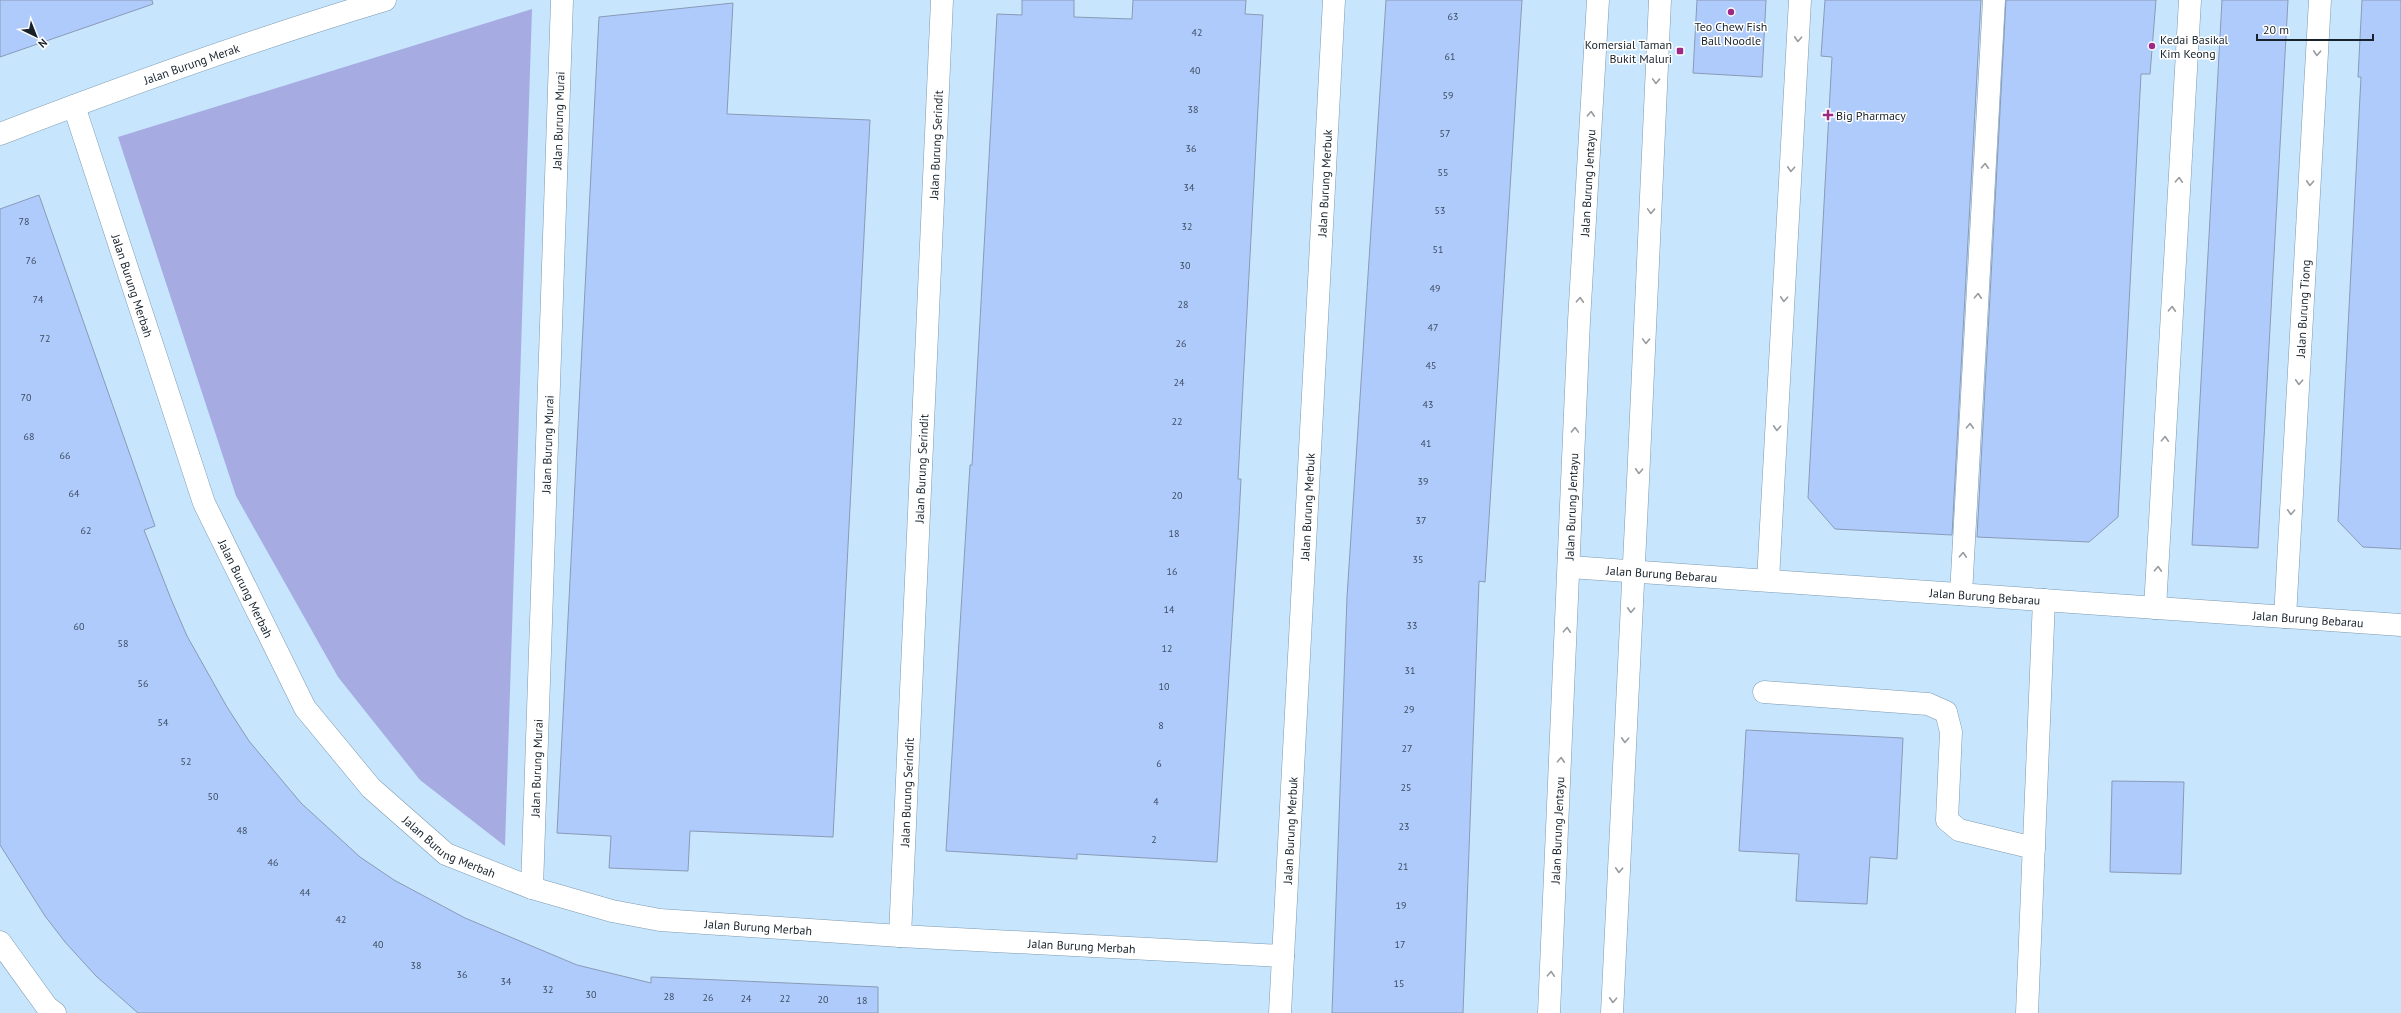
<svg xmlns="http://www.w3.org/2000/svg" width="2401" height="1013" font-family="'PT Sans',sans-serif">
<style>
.green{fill:#a6abe1}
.building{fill:#afcbfc;stroke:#899ab6}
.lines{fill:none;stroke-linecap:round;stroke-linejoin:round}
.service-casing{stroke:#7c99af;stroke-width:23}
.minor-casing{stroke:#7c99af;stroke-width:23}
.tertiary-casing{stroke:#7c99af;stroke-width:23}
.service{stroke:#fff;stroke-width:22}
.minor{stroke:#fff;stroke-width:22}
.tertiary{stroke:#fff;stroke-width:22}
.oneway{stroke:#979ca0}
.poi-dot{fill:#9d2985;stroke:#fff;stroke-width:1.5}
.labels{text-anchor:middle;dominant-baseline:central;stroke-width:3;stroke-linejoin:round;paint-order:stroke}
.number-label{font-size:10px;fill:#3d4c5f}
.poi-label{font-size:12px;fill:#17222b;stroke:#fff;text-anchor:start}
.street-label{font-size:12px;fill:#17222b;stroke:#fff}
</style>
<rect width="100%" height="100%" fill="#c7e6fd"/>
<!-- green -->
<path class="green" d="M532 9 505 846 420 780 338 677 236 496 118 137Z"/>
<!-- building -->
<g class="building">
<path d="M0 0H152L153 4 0 57Z"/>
<path d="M1022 0H1074V17L1132 19 1133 0H1246L1245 14 1263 15 1238 479H1241L1239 518 1217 862 1077 854V859L946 851 970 465H972L997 14 1022 15Z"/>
<path d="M1386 0H1522L1485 582 1479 581 1463 1013H1332L1347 597Z"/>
<path d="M1697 0H1766L1762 77 1693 73Z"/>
<path d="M1825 0H1981L1952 535 1835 529 1808 498 1832 57 1821 56Z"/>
<path d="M2006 0H2156L2150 74H2141L2118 517 2089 542 1977 537Z"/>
<path d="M2222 0H2288L2258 548 2192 545Z"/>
<path d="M2362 0H2401V549L2363 547 2338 521 2361 77H2358Z"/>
<path d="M733 3 727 114 870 120 833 837 690 831 688 871 609 868 611 836 557 833 599 17Z"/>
<path d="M39 195 155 526 144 530 171 599 187 636 227 707 249 741 301 803 360 857 394 880 465 918 577 965 651 983V977L878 987V1013H138L96 976 65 942 45 916 0 845V209Z"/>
<path d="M1746 730 1903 738 1897 859 1870 857 1867 904 1796 901 1799 854 1739 851Z"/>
<path d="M2112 781 2184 782 2181 874 2110 872Z"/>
</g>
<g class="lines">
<defs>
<g id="service">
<path d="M1961 594 1994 0"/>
<path d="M1764 692 1928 704 1946 712 1951 732 1947 820 1959 830 2034 848"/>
</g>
<g id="minor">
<path id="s1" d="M74 106 204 503 305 708 371 788 446 854 532 888 612 911 660 920 900 936 1283 956"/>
<path id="s2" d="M0 134C127 85 255 39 385 0"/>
<path id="s3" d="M1570 567 2401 625"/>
<path d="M1768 580 1800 0"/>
<path d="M2155 608 2190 0"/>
<path id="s4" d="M2285 617 2320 0"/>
<path id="s5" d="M532 888 562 0"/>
<path id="s6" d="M900 936 942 0"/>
<path d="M0 942 47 1007 55 1013"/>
<path id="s7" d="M1280 1013 1334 0"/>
<path d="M2027 1013 2044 600"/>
</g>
<g id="tertiary">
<path id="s8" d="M1549 1013 1579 321 1598 0"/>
<path d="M1612 1013C1628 675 1646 338 1660 0"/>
</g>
</defs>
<!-- service casing -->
<use href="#service" class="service-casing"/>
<!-- minor casing -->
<use href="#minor" class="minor-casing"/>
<!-- tertiary casing -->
<use href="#tertiary" class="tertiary-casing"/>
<!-- service -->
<use href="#service" class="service"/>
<!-- minor -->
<use href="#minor" class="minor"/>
<!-- tertiary -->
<use href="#tertiary" class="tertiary"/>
</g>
<!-- one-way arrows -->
<defs><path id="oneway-chevron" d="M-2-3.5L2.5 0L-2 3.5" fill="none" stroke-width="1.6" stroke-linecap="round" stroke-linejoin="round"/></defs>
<g class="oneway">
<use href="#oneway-chevron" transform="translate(1798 39) rotate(93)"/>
<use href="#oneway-chevron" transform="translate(2317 53) rotate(93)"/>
<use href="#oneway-chevron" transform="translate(1656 81) rotate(92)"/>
<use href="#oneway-chevron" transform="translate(1591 114) rotate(-87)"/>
<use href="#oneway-chevron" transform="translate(1985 166) rotate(-87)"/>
<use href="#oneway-chevron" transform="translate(1791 169) rotate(93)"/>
<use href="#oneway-chevron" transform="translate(2179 180) rotate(-87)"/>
<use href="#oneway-chevron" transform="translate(2310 183) rotate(93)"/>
<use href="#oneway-chevron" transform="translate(1651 211) rotate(92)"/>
<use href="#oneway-chevron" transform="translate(1978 296) rotate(-87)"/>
<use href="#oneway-chevron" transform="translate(1784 299) rotate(93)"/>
<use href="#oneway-chevron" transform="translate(1580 300) rotate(-87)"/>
<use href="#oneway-chevron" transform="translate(2172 309) rotate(-87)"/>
<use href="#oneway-chevron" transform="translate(1646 341) rotate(92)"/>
<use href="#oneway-chevron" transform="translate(2299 382) rotate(93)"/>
<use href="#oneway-chevron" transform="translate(1970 426) rotate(-87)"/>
<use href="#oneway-chevron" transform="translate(1777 428) rotate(93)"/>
<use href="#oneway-chevron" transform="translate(1575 430) rotate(-88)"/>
<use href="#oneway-chevron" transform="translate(2165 439) rotate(-87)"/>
<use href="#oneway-chevron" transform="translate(1639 471) rotate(93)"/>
<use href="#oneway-chevron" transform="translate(2291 512) rotate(93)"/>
<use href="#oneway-chevron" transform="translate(1963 555) rotate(-87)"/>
<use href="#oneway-chevron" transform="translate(2158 569) rotate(-87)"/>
<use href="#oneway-chevron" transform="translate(1631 610) rotate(93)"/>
<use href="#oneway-chevron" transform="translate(1567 630) rotate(-87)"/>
<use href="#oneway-chevron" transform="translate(1625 740) rotate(93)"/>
<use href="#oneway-chevron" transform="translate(1561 760) rotate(-87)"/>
<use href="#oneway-chevron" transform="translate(1619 870) rotate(93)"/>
<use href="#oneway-chevron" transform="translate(1551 974) rotate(-87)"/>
<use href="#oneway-chevron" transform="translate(1613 1000) rotate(93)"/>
</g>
<!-- markers -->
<g class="poi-dot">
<circle cx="1731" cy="12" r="4"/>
<circle cx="2152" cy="46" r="4"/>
<rect x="1676" y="47" width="8" height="8" rx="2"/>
<path d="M1826 109h4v4h4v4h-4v4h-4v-4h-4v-4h4z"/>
</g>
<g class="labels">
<!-- number labels -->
<g class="number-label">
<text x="1453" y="16">63</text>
<text x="1197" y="32">42</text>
<text x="1450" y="56">61</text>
<text x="1195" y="70">40</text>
<text x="1448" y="95">59</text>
<text x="1193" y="109">38</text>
<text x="1445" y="133">57</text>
<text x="1191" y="148">36</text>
<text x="1443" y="172">55</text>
<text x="1189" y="187">34</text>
<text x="1440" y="210">53</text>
<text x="24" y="221">78</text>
<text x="1187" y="226">32</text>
<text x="1438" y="249">51</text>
<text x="31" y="260">76</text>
<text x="1185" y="265">30</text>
<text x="1435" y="288">49</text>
<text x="38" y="299">74</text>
<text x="1183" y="304">28</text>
<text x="1433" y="327">47</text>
<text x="45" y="338">72</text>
<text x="1181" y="343">26</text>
<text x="1431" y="365">45</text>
<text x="1179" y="382">24</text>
<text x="26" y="397">70</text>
<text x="1428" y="404">43</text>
<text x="1177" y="421">22</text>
<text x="29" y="436">68</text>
<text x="1426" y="443">41</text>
<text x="65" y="455">66</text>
<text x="1423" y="481">39</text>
<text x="74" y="493">64</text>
<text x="1177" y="495">20</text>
<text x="1421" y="520">37</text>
<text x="86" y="530">62</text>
<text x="1174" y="533">18</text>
<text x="1418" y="559">35</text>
<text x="1172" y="571">16</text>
<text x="1169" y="609">14</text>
<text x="1412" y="625">33</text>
<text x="79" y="626">60</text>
<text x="123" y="643">58</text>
<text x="1167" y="648">12</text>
<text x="1410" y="670">31</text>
<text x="143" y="683">56</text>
<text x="1164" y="686">10</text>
<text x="1409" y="709">29</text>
<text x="163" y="722">54</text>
<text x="1161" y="725">8</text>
<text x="1407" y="748">27</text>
<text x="186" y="761">52</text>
<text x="1159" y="763">6</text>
<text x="1406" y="787">25</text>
<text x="213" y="796">50</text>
<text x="1156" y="801">4</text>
<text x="1404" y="826">23</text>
<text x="242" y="830">48</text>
<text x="1154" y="839">2</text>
<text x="273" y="862">46</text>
<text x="1403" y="866">21</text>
<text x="305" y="892">44</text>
<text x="1401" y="905">19</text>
<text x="341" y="919">42</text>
<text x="378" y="944">40</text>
<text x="1400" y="944">17</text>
<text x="416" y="965">38</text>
<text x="462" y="974">36</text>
<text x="506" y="981">34</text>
<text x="1399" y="983">15</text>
<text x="548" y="989">32</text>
<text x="591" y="994">30</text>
<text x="669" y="996">28</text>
<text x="708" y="997">26</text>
<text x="746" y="998">24</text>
<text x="785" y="998">22</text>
<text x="823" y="999">20</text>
<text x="862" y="1000">18</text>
</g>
<!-- poi labels -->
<g class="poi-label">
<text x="1731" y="26" text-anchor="middle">Teo Chew Fish<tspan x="1731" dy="14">Ball Noodle</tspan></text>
<text x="2160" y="39">Kedai Basikal<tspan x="2160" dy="14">Kim Keong</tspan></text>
<text x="1672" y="44" text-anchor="end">Komersial Taman<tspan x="1672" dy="14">Bukit Maluri</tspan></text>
<text x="1836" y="115">Big Pharmacy</text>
</g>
<!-- street labels -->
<g class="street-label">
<text stroke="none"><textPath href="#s2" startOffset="204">Jalan Burung Merak</textPath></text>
<text stroke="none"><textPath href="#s5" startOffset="768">Jalan Burung Murai</textPath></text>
<text stroke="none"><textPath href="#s6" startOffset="792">Jalan Burung Serindit</textPath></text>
<text stroke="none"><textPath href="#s7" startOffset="831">Jalan Burung Merbuk</textPath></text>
<text stroke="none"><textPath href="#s8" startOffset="831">Jalan Burung Jentayu</textPath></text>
<text stroke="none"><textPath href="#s1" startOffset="189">Jalan Burung Merbah</textPath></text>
<text stroke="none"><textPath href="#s4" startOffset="309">Jalan Burung Tiong</textPath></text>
<text stroke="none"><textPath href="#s5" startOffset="444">Jalan Burung Murai</textPath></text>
<text stroke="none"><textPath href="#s6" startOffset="468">Jalan Burung Serindit</textPath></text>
<text stroke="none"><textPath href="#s7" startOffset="507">Jalan Burung Merbuk</textPath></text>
<text stroke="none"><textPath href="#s8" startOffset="507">Jalan Burung Jentayu</textPath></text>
<text stroke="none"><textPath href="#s3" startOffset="92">Jalan Burung Bebarau</textPath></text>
<text stroke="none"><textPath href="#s1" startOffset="513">Jalan Burung Merbah</textPath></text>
<text stroke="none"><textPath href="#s3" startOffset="416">Jalan Burung Bebarau</textPath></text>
<text stroke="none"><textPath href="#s3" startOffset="740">Jalan Burung Bebarau</textPath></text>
<text stroke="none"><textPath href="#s5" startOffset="120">Jalan Burung Murai</textPath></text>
<text stroke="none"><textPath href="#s6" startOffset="144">Jalan Burung Serindit</textPath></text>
<text stroke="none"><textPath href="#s7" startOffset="183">Jalan Burung Merbuk</textPath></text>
<text stroke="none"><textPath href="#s8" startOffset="183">Jalan Burung Jentayu</textPath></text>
<text stroke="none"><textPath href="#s1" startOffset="849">Jalan Burung Merbah</textPath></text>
<text stroke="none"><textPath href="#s1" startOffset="1173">Jalan Burung Merbah</textPath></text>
<text stroke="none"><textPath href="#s1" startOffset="1497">Jalan Burung Merbah</textPath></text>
</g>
</g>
<!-- north arrow -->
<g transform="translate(36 36) rotate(137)" stroke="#ffffff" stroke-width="3" paint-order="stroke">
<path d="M0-3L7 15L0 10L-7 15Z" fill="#17222b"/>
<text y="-6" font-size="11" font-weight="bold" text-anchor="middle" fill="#17222b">N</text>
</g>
<!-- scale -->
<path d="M2257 34v6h116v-6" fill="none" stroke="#17222b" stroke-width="2"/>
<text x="2263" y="34" font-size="12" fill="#17222b" stroke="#ffffff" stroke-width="3" paint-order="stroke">20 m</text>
</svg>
